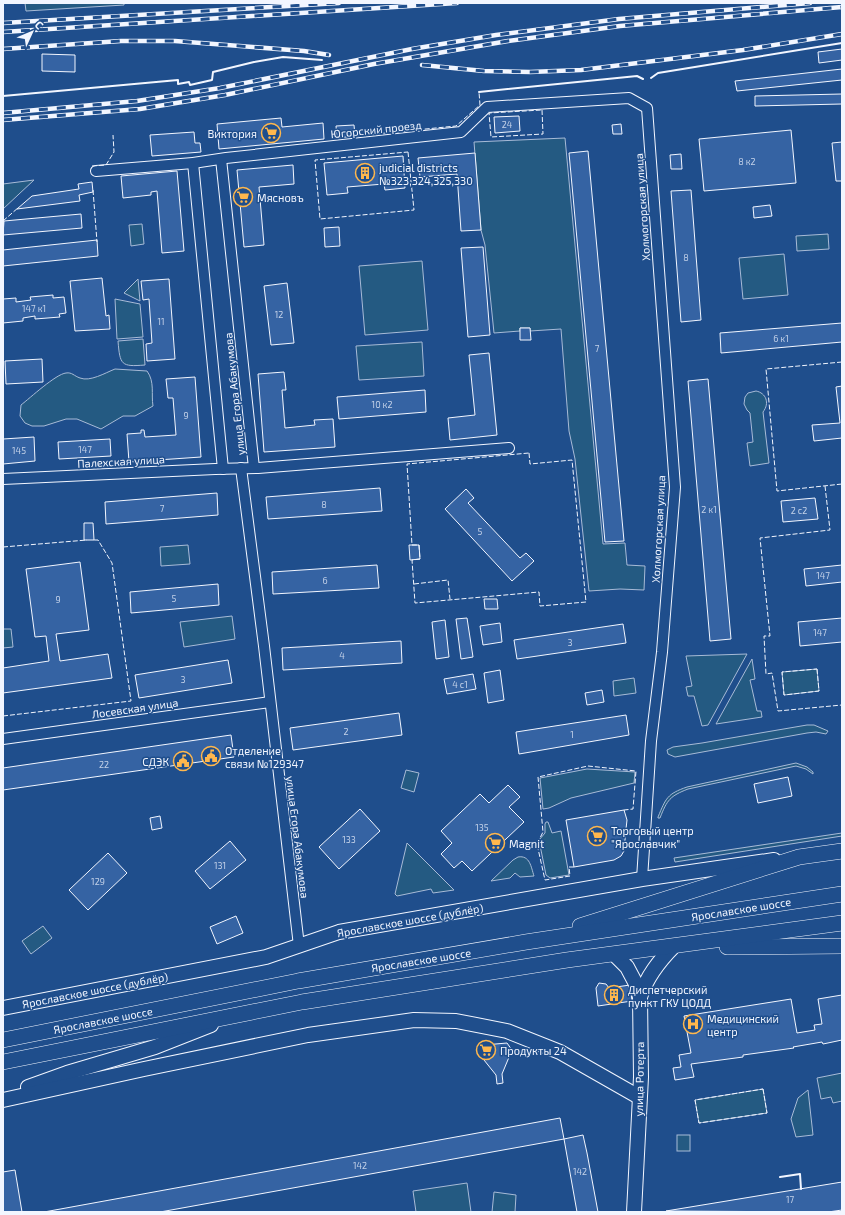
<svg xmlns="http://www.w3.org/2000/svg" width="845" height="1215" font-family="'Exo 2',sans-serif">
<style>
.green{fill:#245a82;stroke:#a8bbd7}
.building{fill:#3563a3;stroke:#f2f6ff}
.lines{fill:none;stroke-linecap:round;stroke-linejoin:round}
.street-casing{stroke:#f2f6ff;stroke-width:12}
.secondary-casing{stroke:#f2f6ff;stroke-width:16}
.primary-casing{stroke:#f2f6ff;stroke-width:16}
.street{stroke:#1f4e8c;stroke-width:10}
.secondary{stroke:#1f4e8c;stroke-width:14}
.primary{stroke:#1f4e8c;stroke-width:15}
.rail-casing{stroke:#f2f6ff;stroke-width:4.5}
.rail{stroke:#1f4e8c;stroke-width:3;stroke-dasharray:9;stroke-linecap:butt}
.fence{stroke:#f2f6ff;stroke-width:1;stroke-dasharray:5 2;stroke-linecap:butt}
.wall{stroke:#f2f6ff;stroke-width:2}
.labels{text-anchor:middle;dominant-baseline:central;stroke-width:3;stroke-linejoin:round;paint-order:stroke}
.number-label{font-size:9px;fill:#c3d1e8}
.street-label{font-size:11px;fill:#f2f6ff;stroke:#1f4e8c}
.poi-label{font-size:11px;fill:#f2f6ff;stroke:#1f4e8c;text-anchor:start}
</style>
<rect width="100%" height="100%" fill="#1f4e8c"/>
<!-- green -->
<g class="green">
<path d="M25 3H124V5L26 11Z"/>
<path d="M565 138 603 544 625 543 627 565 645 566 644 590 620 589 589 591 575 459 569 431 561 329 530 331V328H520V331L494 333 485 245 481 230 474 142Z"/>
<path d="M34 180 3 209V184Z"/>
<path d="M142 224 144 244 131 246 129 225Z"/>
<path d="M828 234 829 249 797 251 796 236Z"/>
<path d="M784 254 788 295 743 299 739 258Z"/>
<path d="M422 261 428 330 365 335 359 266Z"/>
<path d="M138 279 140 301 124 293Z"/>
<path d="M115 299 140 304 143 337 117 339Z"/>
<path d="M143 339 145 365C121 367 120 365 118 341Z"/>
<path d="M422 342 424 376 359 380 356 346Z"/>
<path d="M115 369 147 371C155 382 151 394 153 406L135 416H123L101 429 77 419H66L44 426H32L25 423 20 416 21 405C30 398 56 374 66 373 72 372 74 376 80 378 90 382 105 373 115 369Z"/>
<path d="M756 391C766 393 770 403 763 412L769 463 750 466 747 443 753 442 750 413 747 410 744 404 745 397 748 393Z"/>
<path d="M188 545 190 564 161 566 160 547Z"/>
<path d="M232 616 235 639 184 647 180 622Z"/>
<path d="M3 629H11L13 647 3 648Z"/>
<path d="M747 654 708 725 702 726 694 696H688L686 687 692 686 686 656Z"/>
<path d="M752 659 755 679 750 680 757 711H761L762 717 716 724Z"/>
<path d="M817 669 819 691 784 695 782 672Z"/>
<path d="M634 678 636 693 614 696 613 681Z"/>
<path d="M807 725H814L828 731 826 734 816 732 807 733 675 757 668 754 667 750 673 747 702 743Z"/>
<path d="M796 763 807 767 813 772V774L806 769 796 766 688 789C670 796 667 800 660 818H658V817C666 798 667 794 687 787Z"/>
<path d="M587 769 635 772 634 783 571 798 549 808 543 809 540 778Z"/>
<path d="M406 770 419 773 414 792 401 788Z"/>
<path d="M546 822H548L552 833 561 831 569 875 550 878 546 875 539 840 545 833V824Z"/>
<path d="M842 833V836L675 862 674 858Z"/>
<path d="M407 843 454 890 433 893 431 889 397 896 395 894Z"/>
<path d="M518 857C530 855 531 867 534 876L520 877 515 873 510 878 491 881 513 860Z"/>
<path d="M43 926 52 938 31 954 22 941Z"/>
<path d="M842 1073V1101L833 1103 831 1097 821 1099 817 1078Z"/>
<path d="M763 1089 767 1113 699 1123 695 1100Z"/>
<path d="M808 1090 813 1135 796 1137 791 1119 798 1098Z"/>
<rect x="677" y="1135" width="13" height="16"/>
<path d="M467 1183 471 1212H416L413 1191Z"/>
<path d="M494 1192 516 1195 515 1212H492Z"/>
</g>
<!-- building -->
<g class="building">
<path d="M842 49V60L819 63 818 52Z"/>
<path d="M42 54 75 55V72L42 71Z"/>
<path d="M842 69V80L737 91 735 81Z"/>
<path d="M842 94V104L755 106V96Z"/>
<path d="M519 116 520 131 495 133 494 117Z"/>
<path d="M281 118 282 127 323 123 324 139 219 149 217 124Z"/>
<path d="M621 124 622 134H613L612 125Z"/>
<path d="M354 125 355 136 337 138 336 126Z"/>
<path d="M791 130 796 183 704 191 699 139Z"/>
<path d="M194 132 195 143H200L201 152 152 156 150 135Z"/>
<path d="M842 142V181H836L832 143Z"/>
<path d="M588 151 624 541 605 542 569 153Z"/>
<path d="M475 153 481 230 461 231 457 174 420 177 418 158Z"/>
<path d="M681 154 682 169H671L670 155Z"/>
<path d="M403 156 405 188 385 190 384 184 347 187 348 193 327 195 324 163Z"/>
<path d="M293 165 294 184 259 187 264 245 244 247 237 170Z"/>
<path d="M177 171 184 251 162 253 157 191 151 192V195L123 198 121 176Z"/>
<path d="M92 182 93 192 79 195 80 201 17 209 32 196 79 189 78 184Z"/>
<path d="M691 190 701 320 681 322 671 191Z"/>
<path d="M770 205 772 216 754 218 753 207Z"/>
<path d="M81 214 82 228 3 235 4 221Z"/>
<path d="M339 227 340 246 325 247 324 228Z"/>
<path d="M97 240 98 256 3 266V250Z"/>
<path d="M483 247 490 335 468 337 461 248Z"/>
<path d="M102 278 106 316 109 315 110 329 75 331 70 281Z"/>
<path d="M169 279 175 359 147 361 146 344 152 343 149 299 143 300 141 281Z"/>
<path d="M287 283 294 343 271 345 264 286Z"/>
<path d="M53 295V298L64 297 66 313 59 314 60 317 35 319V316L23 318V321L3 323V299L16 298V302L31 300 30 297Z"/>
<path d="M842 323V342L721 353 720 333Z"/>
<path d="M520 328H530L531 340H520Z"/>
<path d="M489 353 497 435 450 440 448 418 475 415 469 355Z"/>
<path d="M42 359 43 382 6 384 5 361Z"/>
<path d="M284 372 286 390H282L285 428 315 425 314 420 333 419 335 447 264 452 258 374Z"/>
<path d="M195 377 201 457 129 462 127 434 141 433V430H144L145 437 176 435 173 398H168L166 379Z"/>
<path d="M708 379 731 639 710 641 688 381Z"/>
<path d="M842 386V438L814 441 812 425 840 423 836 387Z"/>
<path d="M425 390 426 412 339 419 337 397Z"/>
<path d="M34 437 35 461 3 464V439Z"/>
<path d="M110 439 111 456 59 459 58 442Z"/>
<path d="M380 488 382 511 268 519 266 497Z"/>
<path d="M466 489 474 498 468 503 520 558 526 553 534 561 512 581 445 509Z"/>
<path d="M217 493 218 515 106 524 105 502Z"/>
<path d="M815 498 818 519 783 522 781 501Z"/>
<path d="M84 523H93L94 540H84Z"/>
<path d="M409 545H419L420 559 410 560Z"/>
<path d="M80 562 89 630 56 634 60 661 108 654 112 678 3 693V668L49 661 46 636 35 637 26 569Z"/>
<path d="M377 565 379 588 273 594 272 572Z"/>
<path d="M842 565V582L806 586 804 569Z"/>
<path d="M218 584 219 605 131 613 130 592Z"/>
<path d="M484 599H497L498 609H485Z"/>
<path d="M467 618 473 657 461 659 456 619Z"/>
<path d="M842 618V642L800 646 798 622Z"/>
<path d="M445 620 449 657 436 659 432 622Z"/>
<path d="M500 623 502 642 483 645 480 626Z"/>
<path d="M623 624 626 643 517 659 514 640Z"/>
<path d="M401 641 402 663 283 670 282 648Z"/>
<path d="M228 660 232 683 139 698 135 675Z"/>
<path d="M500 670 504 700 488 703 484 673Z"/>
<path d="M473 674 476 689 447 694 444 679Z"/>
<path d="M602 690 604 702 587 705 585 693Z"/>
<path d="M399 713 402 735 293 750 290 728Z"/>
<path d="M626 715 629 735 519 754 516 732Z"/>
<path d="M231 735 234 757 3 790V768Z"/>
<path d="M788 777 792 796 758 803 754 784Z"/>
<path d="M508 785 520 797 509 807 524 822 472 871 462 861 454 868 441 854 452 843 441 831 480 794 489 803Z"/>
<path d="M360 809 380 831 339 869 319 847Z"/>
<path d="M624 810 627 820 626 829 624 851 621 856 614 860 574 867 566 820Z"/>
<path d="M160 816 162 828 152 830 150 818Z"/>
<path d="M230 841 246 860 210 889 195 871Z"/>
<path d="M108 853 127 873 88 910 69 890Z"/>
<path d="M236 916 243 933 217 944 210 927Z"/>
<path d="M599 983 606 984 609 988 630 985 632 1001 598 1006 596 988Z"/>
<path d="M842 995V1040L823 1044 822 1042 793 1047 794 1048 743 1055V1057L691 1064 694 1077 675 1080 673 1068 681 1067 679 1055 691 1053 684 1016 791 999 797 1033 815 1030 814 1025 822 1024 818 999Z"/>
<path d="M507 1043 512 1050 502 1074 503 1083 497 1084 496 1075 480 1055 484 1045Z"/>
<path d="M560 1118 564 1139 160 1212H44Z"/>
<path d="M583 1135 587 1153 598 1212H577L564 1139Z"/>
<path d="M15 1170 22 1212H3V1172Z"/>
<path d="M842 1182V1210L828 1212 666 1211Z"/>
</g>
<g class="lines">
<defs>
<g id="street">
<path d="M221 159 254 468"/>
<path d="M193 163 223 469"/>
<path d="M96 171 193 163 226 158 461 132 487 107 629 98 647 108 675 487 662 652 651 741 642 879"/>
<path d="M241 468 264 646 299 946"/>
<path d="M3 479 215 469 258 468 509 448"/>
<path d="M3 739 270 702"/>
</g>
<g id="secondary">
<path d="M614 954 627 967 636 984 640 997 641 1077 634 1212"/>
<path d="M640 997C647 976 659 961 674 946"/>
<path d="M3 1008 266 957 339 932 642 879 774 860"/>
<path d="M28 1087 67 1073 155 1047 211 1025"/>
<path d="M3 1100 144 1069 308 1035 414 1020 456 1021 507 1031 560 1052 639 1097"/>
</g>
<g id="primary">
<path d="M580 926 799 857 842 851"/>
<path d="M727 947 842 946"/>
<path d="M3 1040 298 981 526 942 842 894"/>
<path d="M3 1062 302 1002 567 960 842 923"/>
</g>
</defs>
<!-- street casing -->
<use href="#street" class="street-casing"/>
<!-- secondary casing -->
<use href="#secondary" class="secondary-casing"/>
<!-- primary casing -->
<use href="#primary" class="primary-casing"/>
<!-- street -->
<use href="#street" class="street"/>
<!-- secondary -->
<use href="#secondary" class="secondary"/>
<!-- primary -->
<use href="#primary" class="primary"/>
<defs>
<g id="rail">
<path d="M3 23 339 3"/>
<path d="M3 32 457 3"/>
<path d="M3 49 121 41H175L304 51 329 55"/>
<path d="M422 65 484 71 530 72 581 70 743 50 842 34"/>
<path d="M3 113 137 101 169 96 220 88 412 49 496 35 619 19 810 3"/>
<path d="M3 120 140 109 225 95 374 64 508 41 620 26 842 7"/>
</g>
</defs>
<!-- rail casing -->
<use href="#rail" class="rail-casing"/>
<!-- rail -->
<use href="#rail" class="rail"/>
<!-- fence -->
<g class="fence">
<path d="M542 110 543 134 491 137 489 113Z"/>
<path d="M355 136 456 126 480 105 479 92"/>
<path d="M408 152 414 210 320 219 315 160Z"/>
<path d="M92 166 106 165 114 152 113 135"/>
<path d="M93 190 97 242"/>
<path d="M3 221 19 207"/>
<path d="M842 362 766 369 777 491 842 484"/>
<path d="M529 453 530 464 572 460 586 602 540 606 539 592 415 603 412 560 420 559 419 545H412L407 464Z"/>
<path d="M825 486 830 530 760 538 770 636H764L766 674 772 673 778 711 842 705"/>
<path d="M3 547 87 540"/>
<path d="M414 584 448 580 450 599"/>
<path d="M817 669 819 691 784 695 782 672Z"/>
<path d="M3 716 131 701 112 563 98 540H93"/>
<path d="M574 867H569L570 876 545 880 537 844 543 832 538 777 588 766 636 771 633 809 624 810"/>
<path d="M763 1089 767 1113 699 1123 695 1100Z"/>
</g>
<!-- wall -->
<g class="wall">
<path d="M651 78 658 73 842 43"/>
<path d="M479 92 637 76 643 79"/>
<path d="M3 96 178 80V84L189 82 190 85 212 80 213 72 254 62 283 57 322 60"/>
<path d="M780 1177 800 1174 801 1189"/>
</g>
</g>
<!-- icons -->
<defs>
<symbol id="supermarket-ring" viewBox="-11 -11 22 22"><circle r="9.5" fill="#1f4e8c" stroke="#ffb74d" stroke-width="1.5"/><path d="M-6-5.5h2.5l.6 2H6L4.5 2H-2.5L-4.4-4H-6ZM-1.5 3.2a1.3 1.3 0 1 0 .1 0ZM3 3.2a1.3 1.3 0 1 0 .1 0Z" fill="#ffb74d"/></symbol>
<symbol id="building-ring" viewBox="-11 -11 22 22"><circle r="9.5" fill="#1f4e8c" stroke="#ffb74d" stroke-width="1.5"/><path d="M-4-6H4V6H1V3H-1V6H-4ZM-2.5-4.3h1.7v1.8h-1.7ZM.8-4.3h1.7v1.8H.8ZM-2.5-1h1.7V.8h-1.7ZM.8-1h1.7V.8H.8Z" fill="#ffb74d"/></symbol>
<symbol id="civic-ring" viewBox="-11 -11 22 22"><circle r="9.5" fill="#1f4e8c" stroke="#ffb74d" stroke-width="1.5"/><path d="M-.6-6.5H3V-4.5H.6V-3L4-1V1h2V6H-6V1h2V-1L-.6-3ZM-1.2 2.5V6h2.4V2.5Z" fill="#ffb74d"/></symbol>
<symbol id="hospital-ring" viewBox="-11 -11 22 22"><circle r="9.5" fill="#1f4e8c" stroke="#ffb74d" stroke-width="1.5"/><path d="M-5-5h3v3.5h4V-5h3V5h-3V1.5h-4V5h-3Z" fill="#ffb74d"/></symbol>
</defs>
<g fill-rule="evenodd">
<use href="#supermarket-ring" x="260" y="122" width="22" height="22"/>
<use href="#building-ring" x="354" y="162" width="22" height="22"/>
<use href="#supermarket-ring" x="232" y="186" width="22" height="22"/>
<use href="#civic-ring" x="200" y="745" width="22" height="22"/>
<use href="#civic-ring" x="172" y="750" width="22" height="22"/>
<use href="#supermarket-ring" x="586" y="825" width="22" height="22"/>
<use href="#supermarket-ring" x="484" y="832" width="22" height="22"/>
<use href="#building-ring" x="603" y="984" width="22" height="22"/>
<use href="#hospital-ring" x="682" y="1013" width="22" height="22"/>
<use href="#supermarket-ring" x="475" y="1039" width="22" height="22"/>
</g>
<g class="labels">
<!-- number labels -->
<g class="number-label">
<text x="507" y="124">24</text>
<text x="747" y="161">8 к2</text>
<text x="686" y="257">8</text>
<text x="34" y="308">147 к1</text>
<text x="279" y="314">12</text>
<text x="161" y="321">11</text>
<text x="781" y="338">6 к1</text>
<text x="597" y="348">7</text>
<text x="382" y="404">10 к2</text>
<text x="186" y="415">9</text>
<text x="85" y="449">147</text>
<text x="19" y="450">145</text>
<text x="324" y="504">8</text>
<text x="162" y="508">7</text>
<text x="709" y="509">2 к1</text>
<text x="799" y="510">2 с2</text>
<text x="480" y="531">5</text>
<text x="823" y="575">147</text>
<text x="325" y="580">6</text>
<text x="174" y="598">5</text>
<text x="58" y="599">9</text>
<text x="820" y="632">147</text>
<text x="570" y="642">3</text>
<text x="342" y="655">4</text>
<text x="183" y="679">3</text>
<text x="460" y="684">4 с1</text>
<text x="346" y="731">2</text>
<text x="572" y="734">1</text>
<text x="104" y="764">22</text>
<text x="482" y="827">135</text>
<text x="349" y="839">133</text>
<text x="220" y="865">131</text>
<text x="98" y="881">129</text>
<text x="360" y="1165">142</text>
<text x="580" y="1171">142</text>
<text x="790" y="1199">17</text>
</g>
<!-- street labels -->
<g class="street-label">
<text transform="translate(376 129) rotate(-6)">Югорский проезд</text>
<text transform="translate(642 207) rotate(-94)">Холмогорская улица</text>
<text transform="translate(234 394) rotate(-96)">улица Егора Абакумова</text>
<text transform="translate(121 461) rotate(-3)">Палехская улица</text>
<text transform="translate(658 529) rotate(-87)">Холмогорская улица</text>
<text transform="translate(135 708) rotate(-8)">Лосевская улица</text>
<text transform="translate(298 837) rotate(83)">улица Егора Абакумова</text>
<text transform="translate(741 909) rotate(-9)">Ярославское шоссе</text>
<text transform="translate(410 920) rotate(-10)">Ярославское шоссе (дублёр)</text>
<text transform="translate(421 960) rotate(-9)">Ярославское шоссе</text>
<text transform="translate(95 990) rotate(-11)">Ярославское шоссе (дублёр)</text>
<text transform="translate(103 1020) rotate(-11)">Ярославское шоссе</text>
<text transform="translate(639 1079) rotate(-89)">улица Ротерта</text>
</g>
<!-- poi labels -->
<g class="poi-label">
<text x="257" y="133" text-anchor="end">Виктория</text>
<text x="379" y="167">judicial districts<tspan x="379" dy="13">№323,324,325,330</tspan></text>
<text x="257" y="197">Мясновъ</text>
<text x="225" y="750">Отделение<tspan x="225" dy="13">связи №129347</tspan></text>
<text x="169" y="761" text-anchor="end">СДЭК</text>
<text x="611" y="830">Торговый центр<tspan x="611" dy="13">"Ярославчик"</tspan></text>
<text x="509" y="843">Magnit</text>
<text x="628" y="989">Диспетчерский<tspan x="628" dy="13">пункт ГКУ ЦОДД</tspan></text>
<text x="707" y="1018">Медицинский<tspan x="707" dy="13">центр</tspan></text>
<text x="500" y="1050">Продукты 24</text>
</g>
</g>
<!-- border -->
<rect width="845" height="1215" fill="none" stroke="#f2f6ff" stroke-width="8"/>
<!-- north arrow -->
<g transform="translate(32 32) rotate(46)" stroke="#1f4e8c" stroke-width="3" paint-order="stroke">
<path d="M0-3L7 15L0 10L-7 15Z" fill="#f2f6ff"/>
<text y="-6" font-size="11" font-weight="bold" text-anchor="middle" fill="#f2f6ff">С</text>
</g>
</svg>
